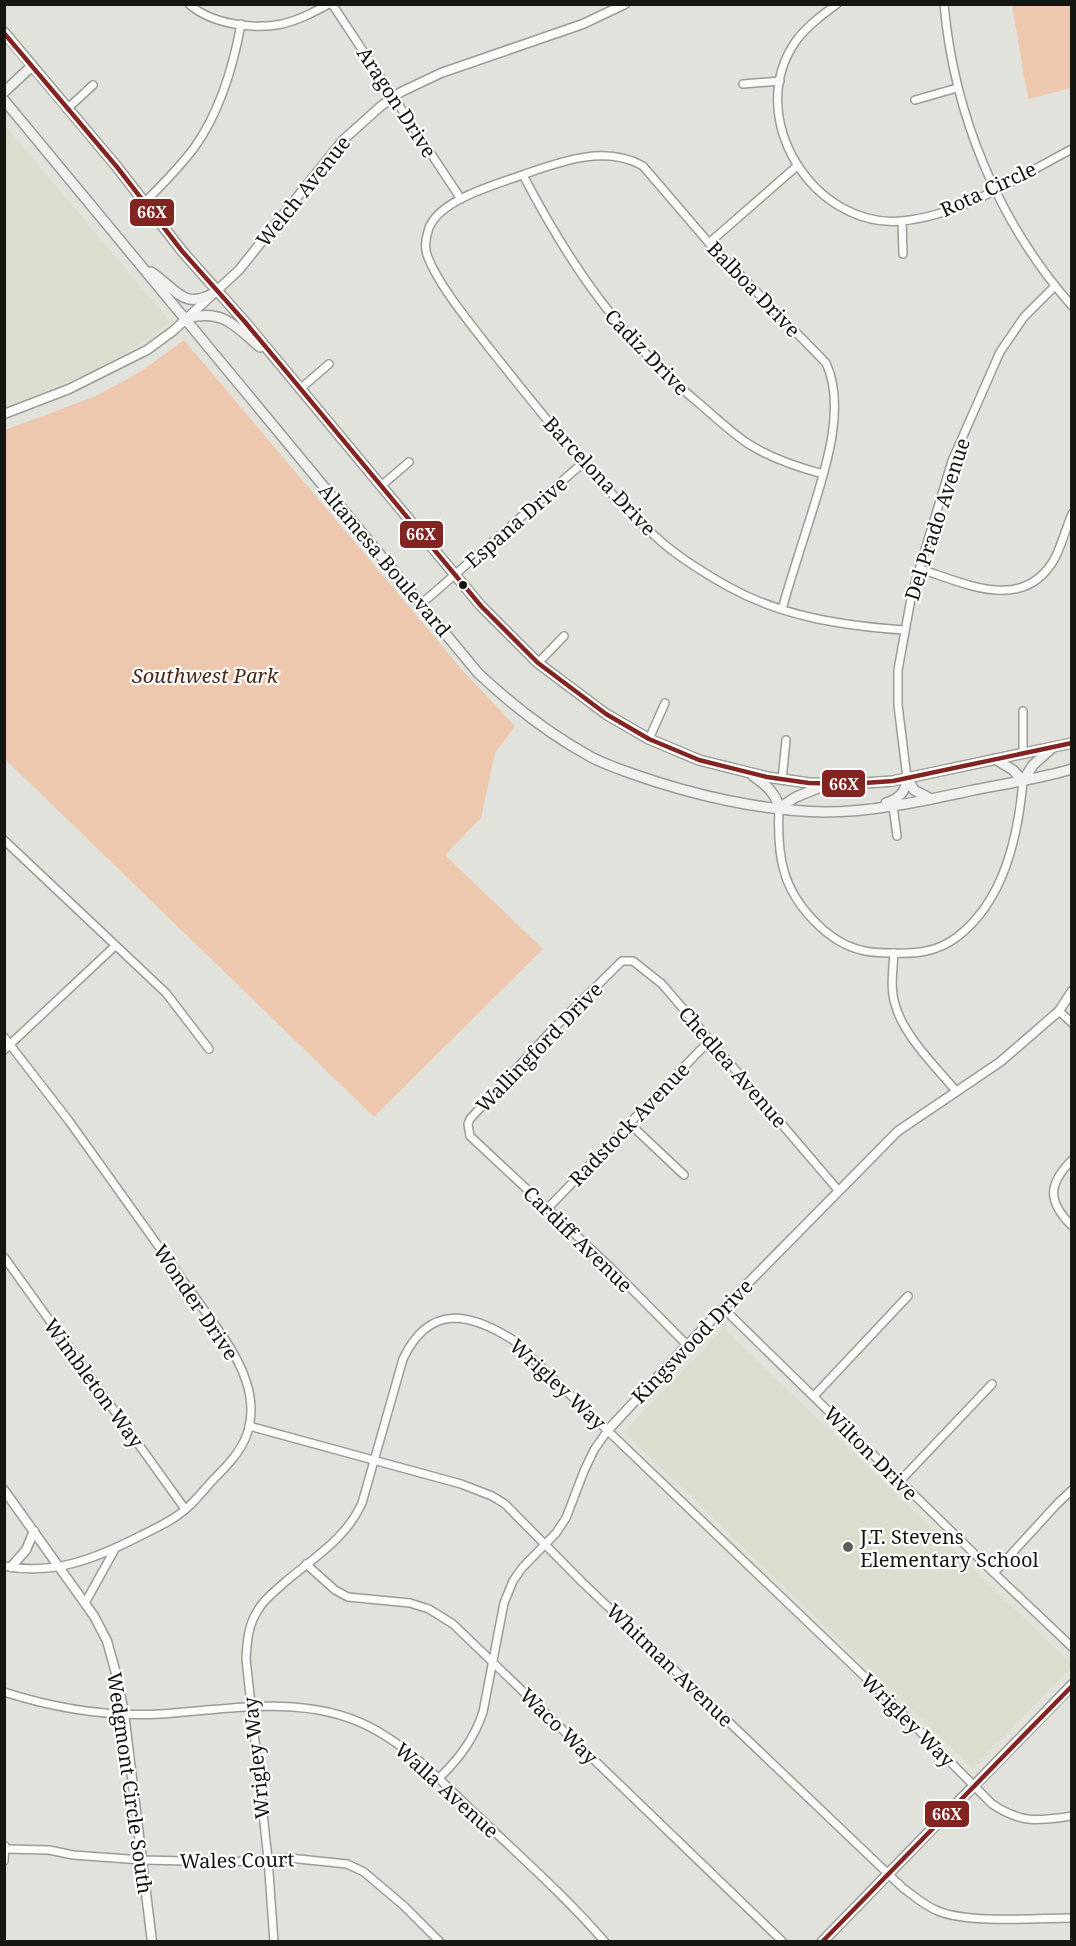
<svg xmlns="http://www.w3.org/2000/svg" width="1076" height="1946" font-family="'Noto Serif',serif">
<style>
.built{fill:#dcddce}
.green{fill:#eec8ae}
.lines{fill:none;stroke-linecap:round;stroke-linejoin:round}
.minor-casing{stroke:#9c9c97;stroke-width:10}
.tertiary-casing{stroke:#9c9c97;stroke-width:11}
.secondary-casing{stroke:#9c9c97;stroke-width:12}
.minor{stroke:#fbfbfa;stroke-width:7}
.tertiary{stroke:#fbfbfa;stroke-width:8}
.secondary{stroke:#f0f1ee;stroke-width:9}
.bus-1-casing{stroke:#fff;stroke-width:9}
.bus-1{stroke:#822522;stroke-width:4.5}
.bus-dot{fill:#161611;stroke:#fff;stroke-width:2}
.poi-dot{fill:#5d5d58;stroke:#fff;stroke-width:2}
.labels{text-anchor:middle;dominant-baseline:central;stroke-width:4.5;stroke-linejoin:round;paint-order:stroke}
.street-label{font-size:20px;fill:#161611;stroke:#fff}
.park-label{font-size:20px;font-style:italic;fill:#482813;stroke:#fff}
.poi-label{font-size:20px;fill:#161611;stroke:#fff;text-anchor:start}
.line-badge{stroke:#fff;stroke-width:2}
.badge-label{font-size:16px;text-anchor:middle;font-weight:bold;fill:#fff}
</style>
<rect width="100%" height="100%" fill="#e2e2dc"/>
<!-- built -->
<g class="built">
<path d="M4 124 170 322 137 346 93 371 5 408Z"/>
<path d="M724 1328 1071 1663V1667L973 1769 624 1432Z"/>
</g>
<!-- green -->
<g class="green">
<path d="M1012 5H1071V88L1028 99Z"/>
<path d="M184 340 465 673 515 726 495 753 481 818 445 855 543 949 374 1117 5 759V430L96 396 140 372Z"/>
</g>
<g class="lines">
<defs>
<g id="minor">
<path d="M189 4C211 24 254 30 282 24 299 20 314 12 329 4"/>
<path d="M332 4 461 199"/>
<path d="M837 4C822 15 807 26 796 41 743 116 813 229 902 221"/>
<path d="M944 4C954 115 998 222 1072 306"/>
<path d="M743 84 780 81"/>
<path d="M915 100 957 88"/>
<path d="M67 109 93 85"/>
<path d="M523 175C571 267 620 338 701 405 716 418 731 432 747 443 770 458 797 467 823 474"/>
<path d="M144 203C162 185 179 168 194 148 220 112 233 68 241 24"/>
<path d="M709 243 797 166"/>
<path d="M903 254 902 221C963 215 1018 177 1072 149"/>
<path d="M300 389 329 364"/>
<path d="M381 486 409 462"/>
<path d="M920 569C965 583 1024 614 1055 558 1062 544 1066 528 1072 514"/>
<path d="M420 605 584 462"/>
<path d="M782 609C790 581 799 553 808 525 822 479 848 410 826 363L709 243 643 166C606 145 562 161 525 174 498 184 440 199 429 228 426 237 424 246 427 255 438 285 470 323 490 349 542 414 593 480 655 536 676 556 704 573 729 587 783 617 845 626 904 630"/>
<path d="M538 663 564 636"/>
<path d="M1023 711V753"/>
<path d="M649 739 665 703"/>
<path d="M907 778 898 705V670L912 593 952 461 1000 352 1024 317 1055 286"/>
<path d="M782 780 786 740"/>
<path d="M893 806 897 836"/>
<path d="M779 808C778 829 778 850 784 871 793 904 827 942 861 950 871 953 882 953 892 953 917 954 937 952 957 937 1004 901 1018 837 1023 781"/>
<path d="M4 840 166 993 209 1049"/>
<path d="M894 953C893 970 890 988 895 1004 903 1035 936 1067 956 1091"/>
<path d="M1059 1011 1072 1023"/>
<path d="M4 1037 69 1121 222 1335C242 1364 259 1399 247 1434 241 1452 225 1468 212 1481 204 1490 196 1500 187 1508 174 1520 156 1528 140 1536 97 1558 53 1576 4 1566"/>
<path d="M4 1050 115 946"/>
<path d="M630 1124 684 1175"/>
<path d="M1072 1160C1048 1184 1047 1201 1072 1226"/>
<path d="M548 1208 710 1040"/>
<path d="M4 1257 185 1509"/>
<path d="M723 1308 994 1573 1072 1647"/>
<path d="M687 1345 610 1267 470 1136 468 1124 470 1119 553 1029 619 964 622 961H633L662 984 838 1190"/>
<path d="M814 1396 908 1296"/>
<path d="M249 1426 461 1484 492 1496 505 1504 582 1582 903 1888C914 1896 925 1906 938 1911 970 1924 1036 1918 1072 1918"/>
<path d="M900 1481 992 1384"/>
<path d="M306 1564 335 1590 348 1597 410 1603 429 1609 453 1624 783 1942"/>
<path d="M994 1573 1057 1504 1072 1490"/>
<path d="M85 1603 115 1549"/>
<path d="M4 1692C54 1708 109 1717 161 1714 205 1711 249 1704 293 1707 322 1709 354 1717 379 1732 417 1754 447 1787 479 1817 522 1858 566 1897 605 1942"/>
<path d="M438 1779C459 1759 474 1739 483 1712L504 1603 513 1581 522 1568 556 1533 566 1518 584 1471 594 1450 608 1430"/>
<path d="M6 1849 49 1850 73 1855 142 1860 232 1862 289 1858 347 1864 364 1872 404 1906 440 1942"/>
<path d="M4 1861 5 1846"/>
<path d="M274 1942 268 1859 246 1659C247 1642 248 1625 258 1610 264 1599 275 1591 284 1583 313 1558 346 1539 362 1503L403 1359C429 1304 469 1312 513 1340L889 1700 992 1804C1022 1824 1038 1821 1072 1816"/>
</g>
<g id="tertiary">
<path d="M4 414 69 389 147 350 173 331 239 270 343 140 381 106 401 92 441 73 583 24 625 4"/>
<path d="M608 1430 687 1345 898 1131 1000 1062 1059 1011 1072 991"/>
<path d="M4 1490 94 1616 107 1641 117 1677 124 1713 152 1942"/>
<path d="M11 1567 26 1550 34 1531"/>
</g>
<g id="secondary">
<path d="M4 32 117 167 182 251 245 322 481 606 538 663 606 714 649 739 699 760 767 777 809 783 850 784 893 781 1072 743"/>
<path d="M4 92 32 66"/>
<path d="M4 100 478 673C513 706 549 734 591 757 604 764 619 769 633 774 692 795 762 811 825 812 873 812 922 801 969 791 1003 784 1038 779 1072 769"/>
<path d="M151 272C178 290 184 312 217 291"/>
<path d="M187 318C223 309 234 325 260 347"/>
<path d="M995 759 1013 770 1023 781 1033 765 1053 747"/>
<path d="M753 776C765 784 776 793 779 808L796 797 823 786"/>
<path d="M907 778 914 790 931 799"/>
<path d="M886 803C899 799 906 792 907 778"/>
<path d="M822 1942 1072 1685"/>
</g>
</defs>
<!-- minor casing -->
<use href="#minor" class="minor-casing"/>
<!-- tertiary casing -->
<use href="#tertiary" class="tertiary-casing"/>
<!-- secondary casing -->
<use href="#secondary" class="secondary-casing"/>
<!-- minor -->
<use href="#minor" class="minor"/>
<!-- tertiary -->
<use href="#tertiary" class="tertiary"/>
<!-- secondary -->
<use href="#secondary" class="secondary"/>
<defs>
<g id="bus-1">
<path d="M4 33 117 167 182 251 245 322 481 606 538 663 606 714 649 739 699 760 767 777 809 783 850 784 893 781 1072 743"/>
<path d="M822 1942 1072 1686"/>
</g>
</defs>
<!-- bus-1 casing -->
<use href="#bus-1" class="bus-1-casing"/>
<!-- bus-1 -->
<use href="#bus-1" class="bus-1"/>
</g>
<!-- markers -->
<circle class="bus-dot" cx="463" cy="585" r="5"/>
<circle class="poi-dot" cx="848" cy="1547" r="6"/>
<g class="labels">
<!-- street labels -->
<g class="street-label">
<text transform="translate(397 102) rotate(57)">Aragon Drive</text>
<text transform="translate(988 189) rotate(-25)">Rota Circle</text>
<text transform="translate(303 191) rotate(-51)">Welch Avenue</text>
<text transform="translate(754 289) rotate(46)">Balboa Drive</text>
<text transform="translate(647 352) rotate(46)">Cadiz Drive</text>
<text transform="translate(600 476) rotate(47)">Barcelona Drive</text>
<text transform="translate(937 519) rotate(-72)">Del Prado Avenue</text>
<text transform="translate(516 522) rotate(-41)">Espana Drive</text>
<text transform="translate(385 560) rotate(50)">Altamesa Boulevard</text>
<text transform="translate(539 1047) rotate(-46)">Wallingford Drive</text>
<text transform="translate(733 1067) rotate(49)">Chedlea Avenue</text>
<text transform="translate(629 1124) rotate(-46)">Radstock Avenue</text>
<text transform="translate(578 1239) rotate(44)">Cardiff Avenue</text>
<text transform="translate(196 1302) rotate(56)">Wonder Drive</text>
<text transform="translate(692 1341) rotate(-46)">Kingswood Drive</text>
<text transform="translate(94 1383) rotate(54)">Wimbleton Way</text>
<text transform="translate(558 1384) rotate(43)">Wrigley Way</text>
<text transform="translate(871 1453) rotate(45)">Wilton Drive</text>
<text transform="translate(670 1665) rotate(44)">Whitman Avenue</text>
<text transform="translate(908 1720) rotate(45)">Wrigley Way</text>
<text transform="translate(559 1726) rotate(44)">Waco Way</text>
<text transform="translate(256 1758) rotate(-96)">Wrigley Way</text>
<text transform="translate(130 1783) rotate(82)">Wedgmont Circle South</text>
<text transform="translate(447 1790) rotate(42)">Walla Avenue</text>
<text transform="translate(237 1860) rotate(-1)">Wales Court</text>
</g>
<!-- park labels -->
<g class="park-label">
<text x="205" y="675">Southwest Park</text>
</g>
<!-- poi labels -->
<g class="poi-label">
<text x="860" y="1536">J.T. Stevens<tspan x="860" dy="23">Elementary School</tspan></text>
</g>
</g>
<g class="line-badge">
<rect x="129" y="198" width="46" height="29" rx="6" fill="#822522"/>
<rect x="399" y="520" width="45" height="29" rx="6" fill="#822522"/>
<rect x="821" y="769" width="45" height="29" rx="6" fill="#822522"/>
<rect x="924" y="1800" width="46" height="28" rx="6" fill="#822522"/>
</g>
<g class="badge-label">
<text x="152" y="218">66X</text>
<text x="421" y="540">66X</text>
<text x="844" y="790">66X</text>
<text x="947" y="1820">66X</text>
</g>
<!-- border -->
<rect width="1076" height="1946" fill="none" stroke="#161611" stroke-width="12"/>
</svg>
